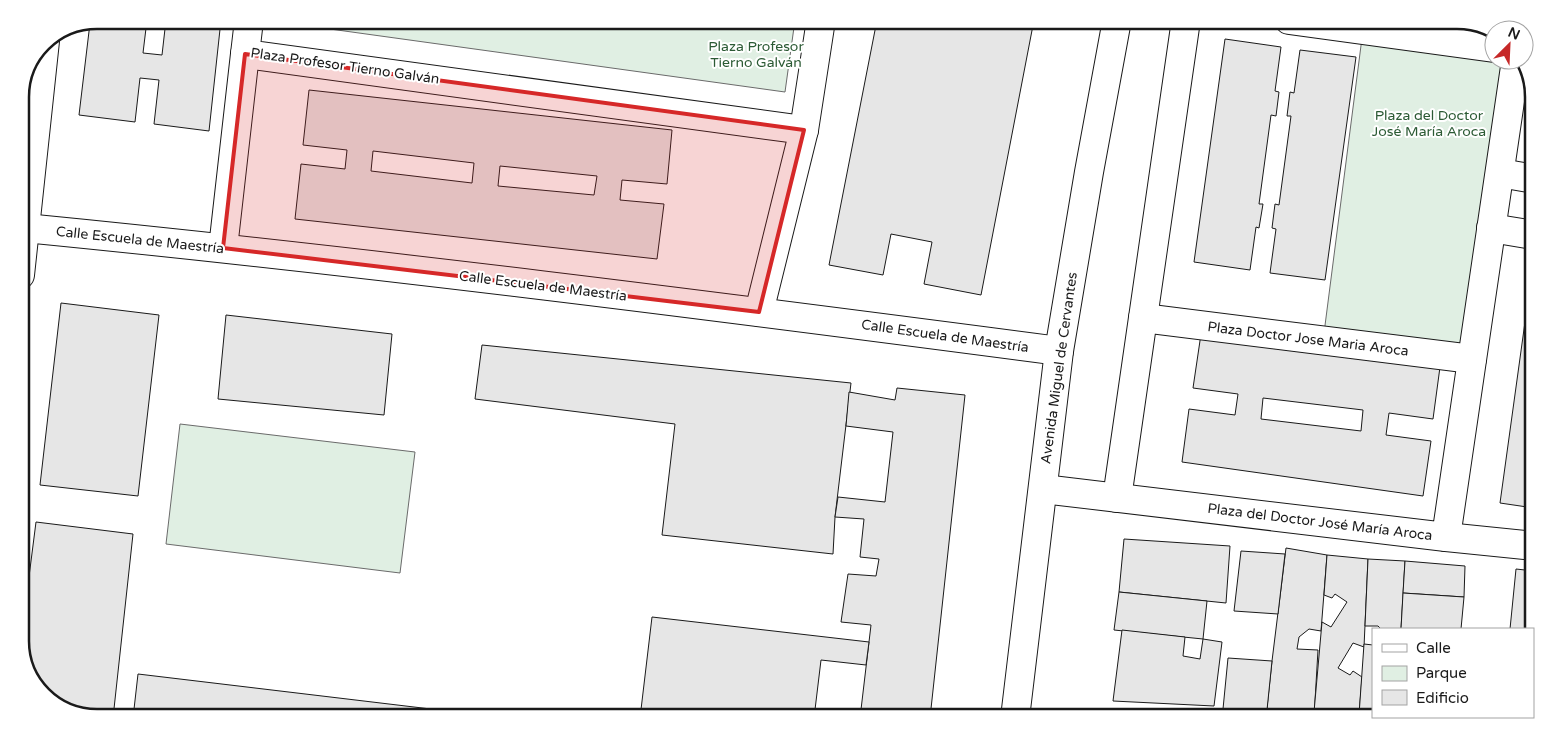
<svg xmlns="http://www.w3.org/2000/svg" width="1554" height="738" font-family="'Varela Round',sans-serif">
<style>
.green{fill:#e0efe3;stroke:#6a6a6a}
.building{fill:#e6e6e6;stroke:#1a1a1a;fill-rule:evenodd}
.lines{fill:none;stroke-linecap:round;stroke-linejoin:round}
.pedestrian-casing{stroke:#1a1a1a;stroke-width:30}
.minor-casing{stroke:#1a1a1a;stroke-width:30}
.secondary-casing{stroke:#1a1a1a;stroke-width:30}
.pedestrian{stroke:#fff;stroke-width:28}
.minor{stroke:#fff;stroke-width:28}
.secondary{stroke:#fff;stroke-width:28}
.marked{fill:#d62828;fill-opacity:0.2;stroke:#d62828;stroke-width:4;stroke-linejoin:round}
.labels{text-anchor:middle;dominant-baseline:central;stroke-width:4;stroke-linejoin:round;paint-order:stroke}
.park-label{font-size:14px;fill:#2b5a34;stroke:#fff}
.street-label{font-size:14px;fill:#1a1a1a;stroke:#fff}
.rim{fill:none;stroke:#1a1a1a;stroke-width:2.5}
</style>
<rect width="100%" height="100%" fill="#fff"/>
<!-- green -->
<g class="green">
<path d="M265 20H795L785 92Z"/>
<path d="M1363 30 1494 60H1516L1472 359 1323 341Z"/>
<path d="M180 424 415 452 400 573 166 544Z"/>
</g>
<!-- building -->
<g class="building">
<path d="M97 20H147L143 53 162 55 166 20H221L209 131 154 124 159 80 140 78 135 122 79 115 90 23Z"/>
<path d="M877 20H1034L981 295 924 284 932 242 891 234 883 275 829 265Z"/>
<path d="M1225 39 1281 47 1275 91 1279 92 1276 116 1271 115 1259 204H1263L1259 228 1256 227 1250 270 1194 262Z"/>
<path d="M1300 50 1356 57 1325 280 1270 273 1276 229 1272 228 1275 204 1279 205 1291 116H1287L1290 92 1294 93Z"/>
<path d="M309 90 672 130 667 184 622 180 620 200 664 204 657 259 295 219 301 164 345 169 347 150 303 145ZM373 151 474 163 472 183 371 171ZM500 166 597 176 594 195 498 186Z"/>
<path d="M1533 264 1534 265V508L1500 503Z"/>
<path d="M61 303 159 315 138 496 40 485Z"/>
<path d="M226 315 392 334 384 415 218 399Z"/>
<path d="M1201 334 1440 367 1433 419 1389 413 1386 435 1431 441 1423 496 1182 462 1189 409 1235 415 1238 394 1193 388ZM1263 398 1363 410 1361 431 1261 419Z"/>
<path d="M482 345 851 383 835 517 833 554 662 535 675 424 475 399Z"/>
<path d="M897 388 965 395 930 718H860L871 625 841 622 848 574 876 576 879 559 860 557 864 519 835 517 838 497 885 502 893 432 846 426 849 392 895 400Z"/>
<path d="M36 522 133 534 113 718H97L63 710 33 684 20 647Z"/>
<path d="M1124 539 1230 546 1226 603 1119 592Z"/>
<path d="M1286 548 1327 555 1321 631 1309 629 1299 637 1297 649 1318 650 1314 718 1266 717 1272 661Z"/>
<path d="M1241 551 1285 554 1278 614 1234 611Z"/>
<path d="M1327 555 1368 559 1364 647 1353 643 1338 668 1350 675 1353 671 1362 677 1359 715 1314 712 1322 622 1331 627 1347 602 1335 594 1332 598 1324 595Z"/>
<path d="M1368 559 1405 561 1401 629H1381L1378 626H1365Z"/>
<path d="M1405 561 1465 566 1464 597 1403 593Z"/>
<path d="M1516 569 1534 571 1533 646V629H1510Z"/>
<path d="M1119 592 1207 601 1203 639 1114 630Z"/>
<path d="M1403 593 1464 597 1461 629H1401Z"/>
<path d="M652 617 869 642 866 665 821 660 814 718H640Z"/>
<path d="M1122 630 1185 637 1183 656 1200 659 1203 639 1222 642 1214 706 1113 701Z"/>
<path d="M1364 644 1373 645V715H1359Z"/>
<path d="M1228 658 1272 661 1267 710 1223 709Z"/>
<path d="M138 674 506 718H133Z"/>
<path d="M1387 717H1453L1387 718Z"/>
</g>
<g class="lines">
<defs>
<g id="pedestrian">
<path d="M223 248 245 54"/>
<path d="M1143 318 1472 359"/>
</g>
<g id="minor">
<path d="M249 20 245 54 804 130"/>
<path d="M1289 20 1494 48"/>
<path d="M1500 173 1534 179"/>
<path d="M25 228C371 262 715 306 1059 351"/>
<path d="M1491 228 1534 235"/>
<path d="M20 275 45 41"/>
<path d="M759 312 804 130 821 20"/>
<path d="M1043 489 1446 537 1516 60"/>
<path d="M1117 498 1186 20"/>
<path d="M1446 537 1534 546"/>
</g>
<path id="secondary" d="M1015 718 1059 351 1089 172 1117 20"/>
</defs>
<!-- pedestrian casing -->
<use href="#pedestrian" class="pedestrian-casing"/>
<!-- minor casing -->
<use href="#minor" class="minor-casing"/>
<!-- secondary casing -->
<use href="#secondary" class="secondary-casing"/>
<!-- pedestrian -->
<use href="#pedestrian" class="pedestrian"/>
<!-- minor -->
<use href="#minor" class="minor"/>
<!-- secondary -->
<use href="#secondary" class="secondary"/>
</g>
<!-- marked area -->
<path class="marked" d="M245 54 804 130 759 312 223 248Z"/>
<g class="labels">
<!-- park labels -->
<g class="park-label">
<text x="756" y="46">Plaza Profesor<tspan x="756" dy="16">Tierno Galván</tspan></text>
<text x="1429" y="115">Plaza del Doctor<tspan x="1429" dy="16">José María Aroca</tspan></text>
</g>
<!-- street labels -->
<g class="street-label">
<text transform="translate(345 66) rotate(8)">Plaza Profesor Tierno Galván</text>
<text transform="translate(140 240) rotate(6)">Calle Escuela de Maestría</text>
<text transform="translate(543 286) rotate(7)">Calle Escuela de Maestría</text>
<text transform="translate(945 336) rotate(8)">Calle Escuela de Maestría</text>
<text transform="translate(1308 339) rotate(7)">Plaza Doctor Jose Maria Aroca</text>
<text transform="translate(1059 368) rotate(-82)">Avenida Miguel de Cervantes</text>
<text transform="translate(1320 522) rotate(7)">Plaza del Doctor José María Aroca</text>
</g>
</g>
<!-- crop -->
<path d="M0 0H1554V738H0ZM97 29H1457A68 68 0 0 1 1525 97V641A68 68 0 0 1 1457 709H97A68 68 0 0 1 29 641V97A68 68 0 0 1 97 29Z" fill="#fff" fill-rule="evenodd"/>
<path class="rim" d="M97 29H1457A68 68 0 0 1 1525 97V641A68 68 0 0 1 1457 709H97A68 68 0 0 1 29 641V97A68 68 0 0 1 97 29Z"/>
<!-- legend -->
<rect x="1372" y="628" width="162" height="90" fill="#ffffff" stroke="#a3a3a3"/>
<rect x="1382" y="644" width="25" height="8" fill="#ffffff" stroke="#a3a3a3"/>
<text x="1416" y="653" font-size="15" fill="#1a1a1a">Calle</text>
<rect x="1382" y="666" width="25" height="15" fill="#e0efe3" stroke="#a3a3a3"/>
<text x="1416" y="678" font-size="15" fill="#1a1a1a">Parque</text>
<rect x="1382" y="690" width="25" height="15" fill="#e6e6e6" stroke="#a3a3a3"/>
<text x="1416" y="703" font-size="15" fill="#1a1a1a">Edificio</text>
<!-- north arrow -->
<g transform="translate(1509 45) rotate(24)"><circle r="24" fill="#ffffff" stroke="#a3a3a3"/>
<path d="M0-4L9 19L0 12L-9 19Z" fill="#c62828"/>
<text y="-8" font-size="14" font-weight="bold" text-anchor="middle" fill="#1a1a1a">N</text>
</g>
</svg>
